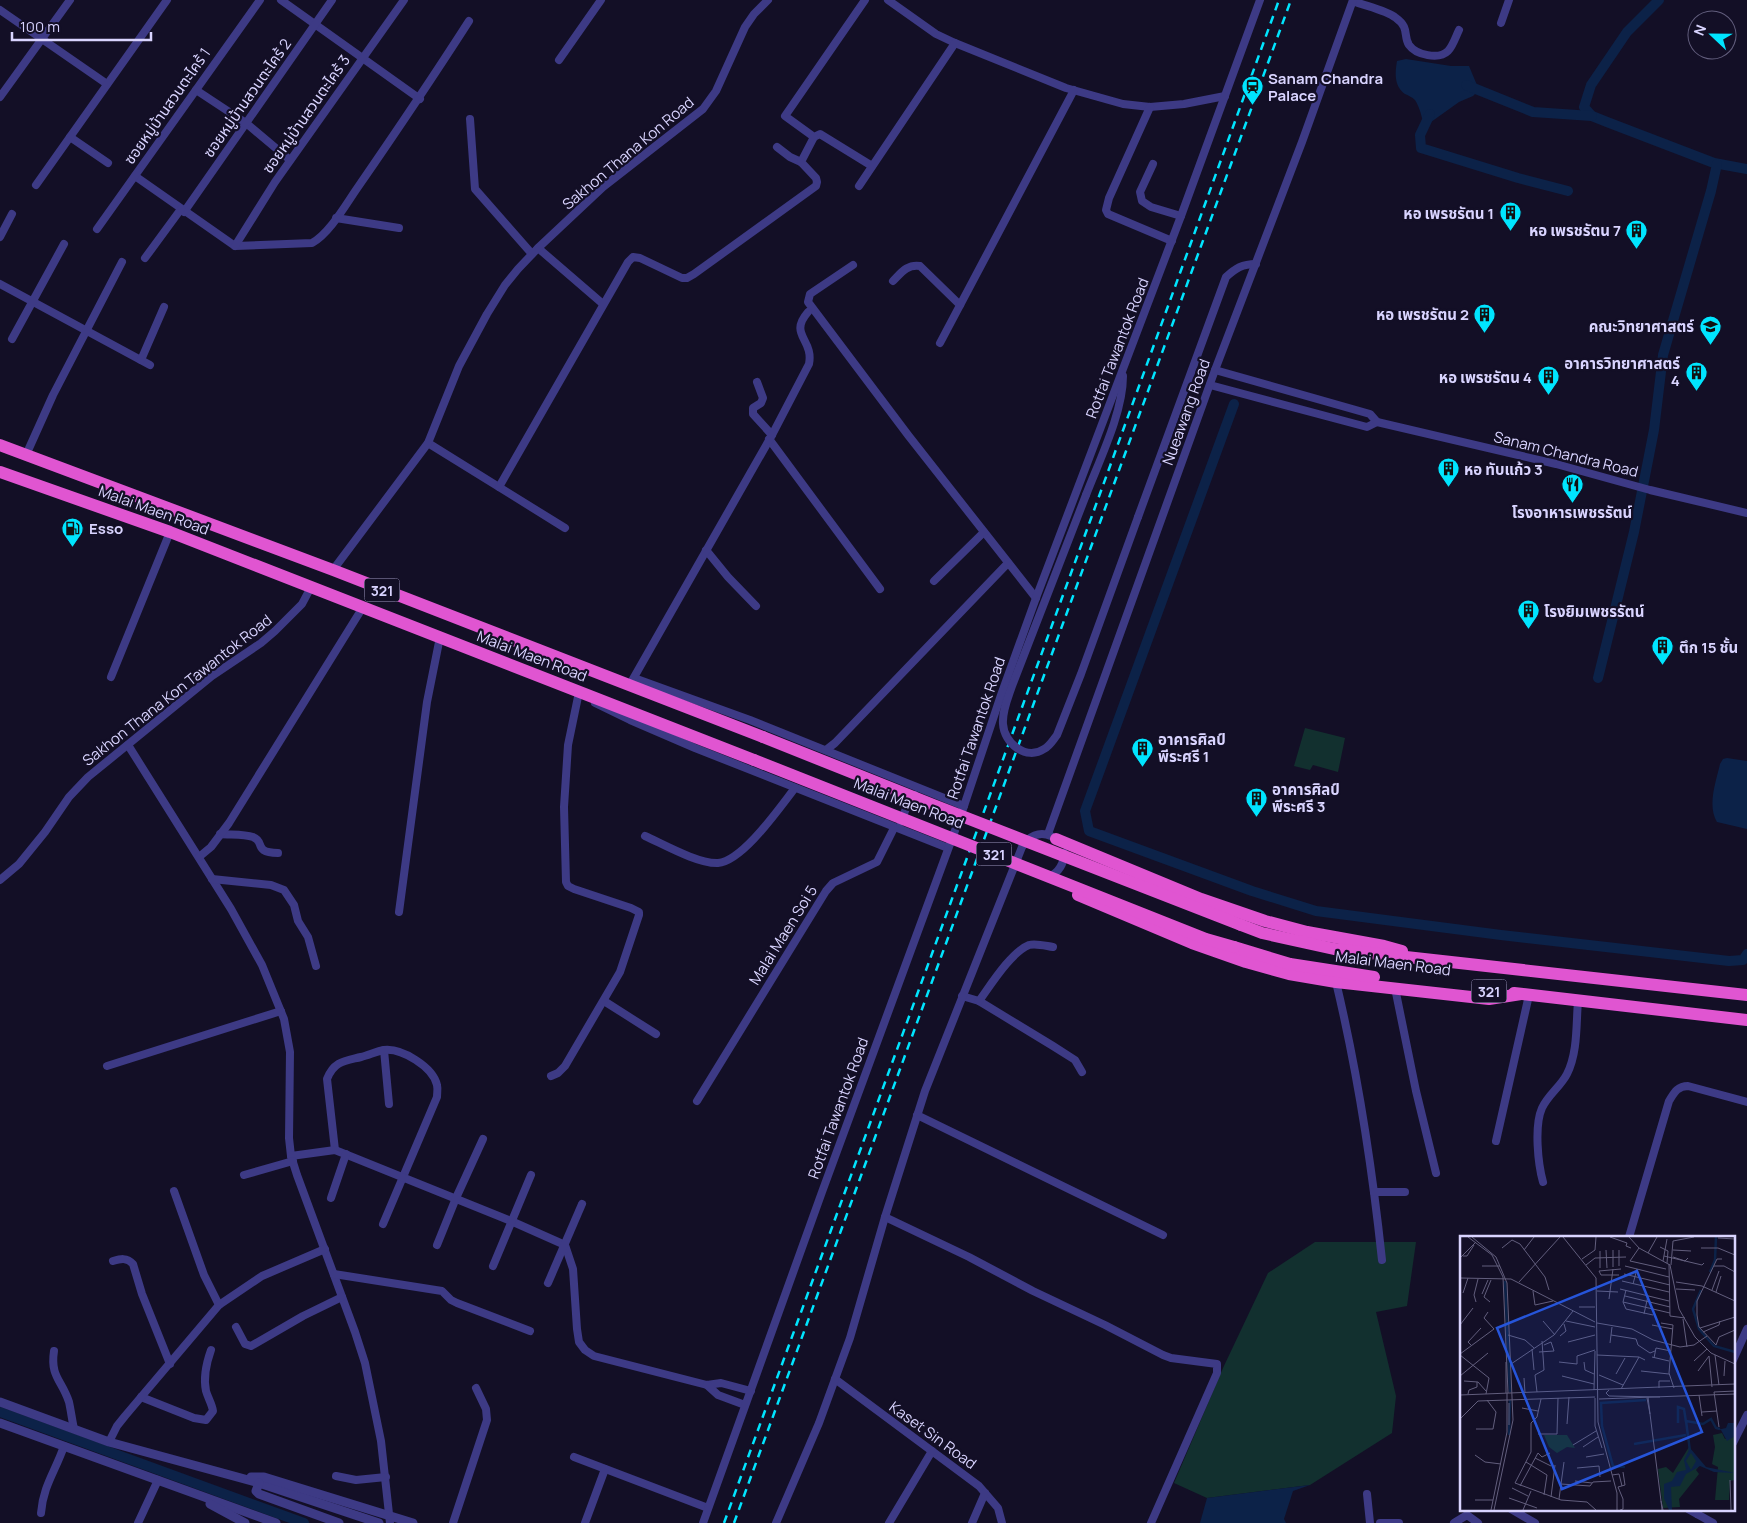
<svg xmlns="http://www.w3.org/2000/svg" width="1747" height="1523" font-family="Manrope,'Noto Sans Thai',sans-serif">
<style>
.green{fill:#12302f}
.water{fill:#0c2248}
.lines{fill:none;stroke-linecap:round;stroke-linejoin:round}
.canal{stroke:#0c2248;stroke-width:10}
.minor{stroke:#3d3a85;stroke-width:8}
.tertiary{stroke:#3d3a85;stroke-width:9}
.trunk{stroke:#e055d1;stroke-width:12}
.rail{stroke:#00e5ff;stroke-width:2.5;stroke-dasharray:8 6;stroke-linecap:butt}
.minor-bridge{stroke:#3d3a85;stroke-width:8}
.trunk-bridge{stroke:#e055d1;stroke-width:12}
.labels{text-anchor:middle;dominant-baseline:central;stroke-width:4.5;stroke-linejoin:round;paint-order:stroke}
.shield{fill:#130f26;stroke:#9e99be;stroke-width:1}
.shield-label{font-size:14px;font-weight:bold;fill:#d9d4ff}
.poi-label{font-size:15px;font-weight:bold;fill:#d9d4ff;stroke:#130f26;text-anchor:start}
.street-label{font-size:15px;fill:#d9d4ff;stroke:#130f26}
.inset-river{fill:none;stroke:#0c2248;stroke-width:2.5}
.inset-road{fill:none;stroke:#625e7d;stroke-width:1}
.view{fill:#2655da;fill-opacity:0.15;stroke:#2655da;stroke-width:2.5}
.inset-edge{fill:none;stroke:#d9d4ff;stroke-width:2.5}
</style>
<rect width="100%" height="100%" fill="#130f26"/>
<!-- green -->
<g class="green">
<path d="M1305 728 1345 738 1338 772 1313 765 1310 770 1294 766Z"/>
<path d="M1315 1242H1416L1407 1306 1376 1312 1396 1396 1392 1433 1310 1485 1207 1498 1174 1483 1223 1368 1268 1273Z"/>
</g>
<!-- water -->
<g class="water">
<path d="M1406 59 1451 66H1469L1479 90 1473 96 1459 102 1424 127C1422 117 1420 108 1415 100 1412 97 1409 96 1405 94 1394 86 1395 73 1397 61Z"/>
<path d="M1727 758 1747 761V829L1717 822C1707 805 1716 782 1720 764L1723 759Z"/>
<path d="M1310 1485 1293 1491 1284 1519 1286 1523H1200L1207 1498Z"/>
</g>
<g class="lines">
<!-- canal -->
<g class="canal">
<path d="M1659 0 1627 32 1591 85 1584 107 1592 116 1607 122 1714 163 1747 169"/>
<path d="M1466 85 1533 112 1592 116"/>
<path d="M1430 114 1420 135 1421 148 1518 178 1568 191"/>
<path d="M1234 404 1085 811 1089 831 1252 891 1316 911 1501 935 1729 961 1743 960 1747 954"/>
<path d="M1598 678 1634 532 1654 430 1663 355 1711 191 1717 164"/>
<path d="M0 1412 304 1523"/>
</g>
<!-- minor -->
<g class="minor">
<path d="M281 0 420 99"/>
<path d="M865 0 785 116 814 137 820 134 872 166"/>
<path d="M888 0 936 34 955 43 1066 88 1123 104 1150 107 1184 104 1225 96"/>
<path d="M1353 1C1365 6 1386 10 1396 18 1410 28 1403 36 1409 45 1416 55 1439 60 1448 51 1453 46 1456 36 1459 30"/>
<path d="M0 10 107 84"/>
<path d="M1501 23 1509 0"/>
<path d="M559 60 601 0"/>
<path d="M196 90 246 123 290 160"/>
<path d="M0 97 70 0"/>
<path d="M1150 107 1109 198 1106 210 1108 214 1172 241"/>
<path d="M470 119 475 189 532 254"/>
<path d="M70 137 108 163"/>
<path d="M777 147 790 157 801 162"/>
<path d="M1153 164 1140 192 1142 201 1151 207 1181 216"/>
<path d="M135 176 235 246 312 243C330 233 346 204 358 187 396 132 433 77 469 21"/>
<path d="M36 185 167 0"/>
<path d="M859 186 955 43"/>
<path d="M184 212 332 0"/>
<path d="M336 218 399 228"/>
<path d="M97 229 260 0"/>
<path d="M0 237 12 214"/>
<path d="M235 246 275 182 404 0"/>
<path d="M538 248 603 304"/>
<path d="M145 258 181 209"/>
<path d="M853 265 810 294 808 302 908 435 1036 598"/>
<path d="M893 281C901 273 907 264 920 266L960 305"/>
<path d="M0 284 150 365"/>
<path d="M12 339 64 244"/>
<path d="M940 343 1074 90"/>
<path d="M141 360 164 307"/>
<path d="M757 382 763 398 761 403 753 408V414L772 435"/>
<path d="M1210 385 1367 427 1377 422 1370 414 1215 370"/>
<path d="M1377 422 1556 464 1650 490 1747 513"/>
<path d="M769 439 880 589"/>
<path d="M428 443 565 528"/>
<path d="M26 455 53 395 122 262"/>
<path d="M499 487 628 262 633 257 640 258 682 278H687L694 274 816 186 817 182 816 178 801 162 814 137"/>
<path d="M1086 495C1099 461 1123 413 1123 376"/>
<path d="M1138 517 1226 277C1236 268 1242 264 1256 264"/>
<path d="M706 550 728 577 756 606"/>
<path d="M333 570 428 443 459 366 487 314 505 285 518 269 538 248 603 187 703 109 716 91 745 27 754 14 768 0"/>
<path d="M934 581 984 532"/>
<path d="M111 677 170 532"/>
<path d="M634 678 750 720 964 806"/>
<path d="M629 686 772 435 809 364C814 339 788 335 808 312"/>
<path d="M595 703 630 720 695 748 948 848"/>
<path d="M128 745 231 909 262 965 284 1019 290 1052 289 1138 291 1156 297 1175 355 1332 365 1363 381 1441 390 1523"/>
<path d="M826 750 835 743 1008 563"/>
<path d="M901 822 909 800 915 795"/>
<path d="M220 834C230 835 244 834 253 837 266 842 252 852 278 853"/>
<path d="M1048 834 1215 370 1302 142 1353 0"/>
<path d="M645 836C663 844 698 864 718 863 743 861 780 807 795 788"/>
<path d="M199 857 211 847 229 823 363 607"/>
<path d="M1049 877C1059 872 1064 864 1064 853"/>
<path d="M212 879 271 885 284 890 294 905 298 921 308 937 316 966"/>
<path d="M0 880 19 864 45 832 69 797 88 777 212 676 261 643 275 631 302 604 311 587"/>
<path d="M399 912 427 702 440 637"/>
<path d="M1336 982C1358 1074 1372 1166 1382 1260"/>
<path d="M1395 988 1416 1091 1436 1173"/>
<path d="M962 996 979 1001 1053 1046 1075 1060 1082 1072"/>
<path d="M604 1001 656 1034"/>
<path d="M979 1001C990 986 1011 952 1029 945 1036 943 1046 946 1053 947"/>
<path d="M384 1050 389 1104"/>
<path d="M107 1066 281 1011"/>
<path d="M551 1076 558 1073 565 1066 620 972 639 915V912L631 908 574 889 568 886 566 882 564 807 568 745 579 692"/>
<path d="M697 1101 826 891 833 883 877 862 894 828"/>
<path d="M917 1115 1163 1235"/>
<path d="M1496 1141 1529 995"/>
<path d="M335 1150 327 1079C334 1061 345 1061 361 1057 369 1055 377 1051 384 1050 402 1048 433 1067 437 1085 438 1089 437 1093 437 1097L383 1224"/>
<path d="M291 1156 335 1150 511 1221 565 1245 573 1269 577 1329 579 1342 585 1350 594 1356 707 1385 721 1383 751 1391"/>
<path d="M244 1175 293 1161"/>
<path d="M1543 1182C1538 1164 1534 1126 1542 1108 1548 1095 1561 1086 1567 1074 1578 1052 1576 1024 1578 1001"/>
<path d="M174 1191 204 1275 219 1305"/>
<path d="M1374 1192H1405"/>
<path d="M331 1198 346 1154"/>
<path d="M885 1217 969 1257 1033 1291 1105 1325 1163 1355 1171 1358 1217 1364V1373L1151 1523"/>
<path d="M1629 1237 1669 1101C1674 1093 1677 1086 1688 1086L1747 1102"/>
<path d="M437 1245 456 1198 483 1139"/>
<path d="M113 1261C120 1259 127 1257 133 1264L142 1294 170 1364"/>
<path d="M493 1266 531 1175"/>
<path d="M334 1274 442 1291 451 1300 457 1303 530 1331"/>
<path d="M548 1283 582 1204"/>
<path d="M236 1327 245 1344 251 1346 303 1316 342 1297"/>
<path d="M54 1351C50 1377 62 1380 69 1402 71 1411 72 1420 74 1429"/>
<path d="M1733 1360 1747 1329"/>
<path d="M835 1379 979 1486 998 1508 1002 1523"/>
<path d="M707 1385 718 1395 745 1405"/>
<path d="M141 1397 194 1418 206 1420 213 1411C212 1404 208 1398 206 1391 203 1377 206 1364 211 1350"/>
<path d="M109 1442 117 1426 125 1416 219 1305 262 1276 325 1249"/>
<path d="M1733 1443 1747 1415"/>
<path d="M574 1457 708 1508"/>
<path d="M336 1476 356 1480 386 1477"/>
<path d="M1367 1494 1370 1523"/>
<path d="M1511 1509 1535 1523"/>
<path d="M1688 1509 1697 1514 1699 1509"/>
<path d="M41 1513C43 1486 56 1470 64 1446"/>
<path d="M1697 1514 1713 1523"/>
<path d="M138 1523 158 1480"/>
<path d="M453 1523 487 1420 486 1409 476 1388"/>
<path d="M585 1523 605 1469"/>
<path d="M703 1523 822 1192 964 806 1001 695 1036 598 1181 216 1260 0"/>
<path d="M776 1523 819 1423 850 1338 885 1217 925 1091 1022 847C1029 836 1039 831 1051 836"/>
<path d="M889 1523 932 1451"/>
<path d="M972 1523 985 1493"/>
<path d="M1380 1523H1399"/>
<path d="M1454 1523 1467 1515 1478 1523"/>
</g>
<!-- tertiary -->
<g class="tertiary">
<path d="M0 1402 109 1442 259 1483 379 1523"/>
<path d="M0 1423 276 1523"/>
<path d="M251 1477H264L413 1523"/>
<path d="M259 1483 256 1491 259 1494 339 1523"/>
<path d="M210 1504 245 1523"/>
</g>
<!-- trunk -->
<g class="trunk">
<path d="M0 445 333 570 763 737"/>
<path d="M0 472 170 532 754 760"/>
<path d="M1056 839 1201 899 1265 921 1307 932 1384 946 1402 951"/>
<path d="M1078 895 1192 943 1246 962 1289 974 1336 982 1489 999 1521 994"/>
<path d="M1241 925 1262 933 1334 949 1747 995"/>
<path d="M1234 947 1290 964 1374 977"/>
<path d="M1514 993 1747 1020"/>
</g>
<!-- rail -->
<g class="rail">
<path d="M724 1523 1093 513 1279 0"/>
<path d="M734 1523 1291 0"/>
</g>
<!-- minor-bridge -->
<path class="minor-bridge" d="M1086 495 1012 686C1008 698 1002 711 1003 724 1004 743 1026 761 1044 749 1050 746 1053 740 1057 735L1081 674 1138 517"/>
<!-- trunk-bridge -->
<g class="trunk-bridge">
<path d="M763 737 936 806 1241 925"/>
<path d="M754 760 1206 939 1234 947"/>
</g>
</g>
<!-- icons -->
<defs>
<symbol id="station-pin" viewBox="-11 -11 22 30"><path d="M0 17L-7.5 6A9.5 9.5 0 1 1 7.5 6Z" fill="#00e5ff" stroke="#130f26"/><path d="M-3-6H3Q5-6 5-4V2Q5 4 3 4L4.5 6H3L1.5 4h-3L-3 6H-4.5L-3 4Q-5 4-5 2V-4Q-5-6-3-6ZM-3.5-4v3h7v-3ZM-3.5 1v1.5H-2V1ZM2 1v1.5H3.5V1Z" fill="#111"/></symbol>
<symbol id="building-pin" viewBox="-11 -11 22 30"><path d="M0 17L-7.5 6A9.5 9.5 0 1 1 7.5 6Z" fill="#00e5ff" stroke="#130f26"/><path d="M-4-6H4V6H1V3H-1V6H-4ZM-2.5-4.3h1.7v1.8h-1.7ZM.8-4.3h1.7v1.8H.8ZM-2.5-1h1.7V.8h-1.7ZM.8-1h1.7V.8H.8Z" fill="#111"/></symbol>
<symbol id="university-pin" viewBox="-11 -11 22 30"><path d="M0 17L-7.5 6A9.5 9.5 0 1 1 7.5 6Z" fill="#00e5ff" stroke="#130f26"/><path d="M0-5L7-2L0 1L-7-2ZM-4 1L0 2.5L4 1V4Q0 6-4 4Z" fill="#111"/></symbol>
<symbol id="restaurant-pin" viewBox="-11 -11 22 30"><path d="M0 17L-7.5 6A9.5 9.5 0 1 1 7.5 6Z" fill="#00e5ff" stroke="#130f26"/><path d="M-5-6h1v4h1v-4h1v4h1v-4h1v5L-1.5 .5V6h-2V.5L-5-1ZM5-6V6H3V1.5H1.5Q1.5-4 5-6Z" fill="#111"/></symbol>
<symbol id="fuel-pin" viewBox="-11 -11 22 30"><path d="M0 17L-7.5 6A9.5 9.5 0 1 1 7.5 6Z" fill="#00e5ff" stroke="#130f26"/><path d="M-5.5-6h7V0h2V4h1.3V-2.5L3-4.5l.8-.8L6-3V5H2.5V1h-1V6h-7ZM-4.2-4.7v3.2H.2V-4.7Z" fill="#111"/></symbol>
</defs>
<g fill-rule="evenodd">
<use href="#station-pin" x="1240" y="74" width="25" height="34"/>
<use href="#building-pin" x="1498" y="200" width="25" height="34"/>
<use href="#building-pin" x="1624" y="218" width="25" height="34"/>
<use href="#building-pin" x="1472" y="302" width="25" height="34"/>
<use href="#university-pin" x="1698" y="314" width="25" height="34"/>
<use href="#building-pin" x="1684" y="360" width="25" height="34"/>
<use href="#building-pin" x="1536" y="364" width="25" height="34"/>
<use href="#building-pin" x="1436" y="456" width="25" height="34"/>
<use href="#restaurant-pin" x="1560" y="472" width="25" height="34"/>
<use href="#fuel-pin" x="60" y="516" width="25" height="34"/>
<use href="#building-pin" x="1516" y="598" width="25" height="34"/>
<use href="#building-pin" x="1650" y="634" width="25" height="34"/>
<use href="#building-pin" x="1130" y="736" width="25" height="34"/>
<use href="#building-pin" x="1244" y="786" width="25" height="34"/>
</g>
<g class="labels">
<!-- shield labels -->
<g class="shield">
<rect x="364.5" y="578.5" width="35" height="23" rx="4"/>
<rect x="976.5" y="842.5" width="35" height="23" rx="4"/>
<rect x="1471.5" y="979.5" width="35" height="23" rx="4"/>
</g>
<g class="shield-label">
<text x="382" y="590">321</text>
<text x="994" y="854">321</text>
<text x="1489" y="991">321</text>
</g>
<!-- poi labels -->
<g class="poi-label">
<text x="1268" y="78">Sanam Chandra<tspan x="1268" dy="17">Palace</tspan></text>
<text x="1494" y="213" text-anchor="end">หอ เพรชรัตน 1</text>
<text x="1621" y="230" text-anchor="end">หอ เพรชรัตน 7</text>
<text x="1469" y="314" text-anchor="end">หอ เพรชรัตน 2</text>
<text x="1694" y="326" text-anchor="end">คณะวิทยาศาสตร์</text>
<text x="1680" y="363" text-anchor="end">อาคารวิทยาศาสตร์<tspan x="1680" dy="17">4</tspan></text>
<text x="1532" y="377" text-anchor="end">หอ เพรชรัตน 4</text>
<text x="1464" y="469">หอ ทับแก้ว 3</text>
<text x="1572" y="512" text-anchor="middle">โรงอาหารเพชรรัตน์</text>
<text x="89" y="528">Esso</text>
<text x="1544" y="611">โรงยิมเพชรรัตน์</text>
<text x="1679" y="647">ตึก 15 ชั้น</text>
<text x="1158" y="739">อาคารศิลป์<tspan x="1158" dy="17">พีระศรี 1</tspan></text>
<text x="1272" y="789">อาคารศิลป์<tspan x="1272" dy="17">พีระศรี 3</tspan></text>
</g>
<!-- street labels -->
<g class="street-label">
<text transform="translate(247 98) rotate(-55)">ซอยหมู่บ้านสวนตะไคร้ 2</text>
<text transform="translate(167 106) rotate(-55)">ซอยหมู่บ้านสวนตะไคร้ 1</text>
<text transform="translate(306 114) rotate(-55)">ซอยหมู่บ้านสวนตะไคร้ 3</text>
<text transform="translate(628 153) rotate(-40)">Sakhon Thana Kon Road</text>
<text transform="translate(1117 348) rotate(-69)">Rotfai Tawantok Road</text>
<text transform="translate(1186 412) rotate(-70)">Nueawang Road</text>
<text transform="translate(1566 454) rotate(14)">Sanam Chandra Road</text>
<text transform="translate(154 510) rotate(20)">Malai Maen Road</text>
<text transform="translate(532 656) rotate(21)">Malai Maen Road</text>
<text transform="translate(177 690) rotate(-38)">Sakhon Thana Kon Tawantok Road</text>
<text transform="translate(976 728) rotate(-71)">Rotfai Tawantok Road</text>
<text transform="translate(909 803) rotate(21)">Malai Maen Road</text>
<text transform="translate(783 935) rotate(-58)">Malai Maen Soi 5</text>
<text transform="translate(1393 963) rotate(7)">Malai Maen Road</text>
<text transform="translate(838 1108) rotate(-70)">Rotfai Tawantok Road</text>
<text transform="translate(933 1435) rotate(36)">Kaset Sin Road</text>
</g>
</g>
<!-- overview -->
<g transform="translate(1460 1236)">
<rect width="275" height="275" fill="#130f26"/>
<path d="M262 197 265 203 275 200V244L270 245 269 264H255L258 231 252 228 255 211 253 199ZM84 199H107L115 212 107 211 97 217 89 211ZM229 211 241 228 236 234 239 238 219 263 220 271 203 272 198 233 206 231 213 237Z" fill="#12302f"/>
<path d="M268 187H275V200L267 205 261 194H257L266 192ZM230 212 246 231 275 237 254 236 240 230 226 238 220 250 211 251 212 274H209L204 262V248L212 245 217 236 226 234 224 224ZM231 217 236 225 231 234 226 225Z" fill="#0c2248" fill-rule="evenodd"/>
<path class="inset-river" d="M250 36 255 24 256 1M45 45 50 156M241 54 233 73 239 93 254 110 275 116M218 187V171L224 173 226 186M49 199 50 164M174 208 226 199M230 215 226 185 243 188 251 183 256 192 260 193M165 231 153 230 142 190 141 167 186 164"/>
<path class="inset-road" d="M8 1 32 19 43 41 48 157M12 1 36 21 47 47 53 184 34 274M103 1 136 42 138 186 157 257V274M150 1 167 7 166 10 171 12M169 1 179 12 210 29 219 73 235 101 251 117 275 128M258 2 275 3M200 11 208 15 207 27M42 12 52 4 60 8 85 41 89 54M179 12 170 25 206 33M241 12H258L275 19M64 14 74 1M146 14 147 32M153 14V31M159 14V30M213 14 231 15M140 15V32M188 17 197 1M3 20H7L14 9M204 20 242 29 244 27M213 21 225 25 228 22M0 22 16 6M122 23 135 14 136 1M262 23H257L237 65V79L239 91 256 109 259 101 275 94M203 25 207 3M209 28 210 80 225 82M126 29 135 22 166 21M211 29 213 5 234 1M22 30H40M165 30 209 41M254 30H264L275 36M164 38 210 49M159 39H141L139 35 161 33M0 42 51 43 135 86M162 45 209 56M59 46 100 1M216 46 242 50 275 65M173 48 177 33M160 53 209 65M216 53 235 54M166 54 163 66 166 73 193 79M252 54 259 35M73 55 75 69 93 65M137 55 158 56M256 56 261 40M3 57 8 42M22 58 28 44M165 60 210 71M149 63 153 33M16 66 14 59 18 43M30 66 24 61 31 44M163 66 210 77M119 71H135M184 78 188 60M223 83 227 111M83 85 95 99M106 85 135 91M137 87 172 93 193 104 220 111 234 109 247 100M201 87 213 89 209 137 214 152M0 89 13 72M192 89 213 93M240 92 275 81M243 96 259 89 260 85M48 99 65 104 74 112M151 99 176 103 178 109 190 117 195 115M100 100 106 95 104 88M108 106 135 99M150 107 152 91M11 109 8 106 21 92M72 113 74 134M79 116 94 115 91 106 84 109M0 118 34 93 24 82 28 76M0 119 29 142 26 158M137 119 179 121M255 119 259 149M249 120 252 151M192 121 209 125M194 122 196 112 211 115M234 125 247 113M46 126V157M99 126 117 128V120L135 114M124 126 125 134 134 138M51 128 94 99 113 75M181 135 209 138M238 135 249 120M156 138 165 122M139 139 163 149M0 140 28 117M102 140 134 148M264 140 265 125M64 142 65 157M4 145 18 146 26 155M199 152V145H210M161 153 179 121 185 124M134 154 135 115M149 154 146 157 149 160 200 161M77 156 75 139 84 134 82 105M8 158 9 154 17 151V146M0 159 275 148M239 159 242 180M135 162V190L142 212M187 162 190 178 188 161M81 163 77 181 71 187V216L55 247 101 264 127 266 136 274M139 163 275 158M62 172 78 175M242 176 257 175M190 178 201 265M0 183 18 165 135 161M107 188 109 161M49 189V167M259 191 254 156 275 155M16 193H33L36 176 27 164M78 198H97L98 162M113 209 136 195M123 211 138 201M15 219 25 226 41 228M126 221 144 218M75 222 91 230M66 226 87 239 84 259M104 226 101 248 130 250 133 246 151 245M117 232 139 230 140 241M152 239 159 238 162 250M270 244 271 274M115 245 132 247M60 250 78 217 82 221 90 217M52 252 68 260M91 261 95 229M49 262 77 272M99 263 101 248M15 264H33M31 274 47 196V157M63 274 71 255M160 274 163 273V263L158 251 165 249 163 236M202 274 201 265 203 274"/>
<path class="view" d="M177 35 242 196 102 253 37 92Z"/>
<rect width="275" height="275" class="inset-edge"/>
</g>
<!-- north arrow -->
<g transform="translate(1712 35) rotate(292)"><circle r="24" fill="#130f26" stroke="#625e7d"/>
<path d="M0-4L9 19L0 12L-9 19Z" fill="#00e5ff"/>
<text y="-8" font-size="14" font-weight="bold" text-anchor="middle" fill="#d9d4ff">N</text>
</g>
<!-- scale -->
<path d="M12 32v8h139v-8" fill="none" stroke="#d9d4ff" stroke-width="2.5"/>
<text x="20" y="32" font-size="15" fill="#d9d4ff" stroke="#130f26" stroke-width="4" paint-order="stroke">100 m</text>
</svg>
